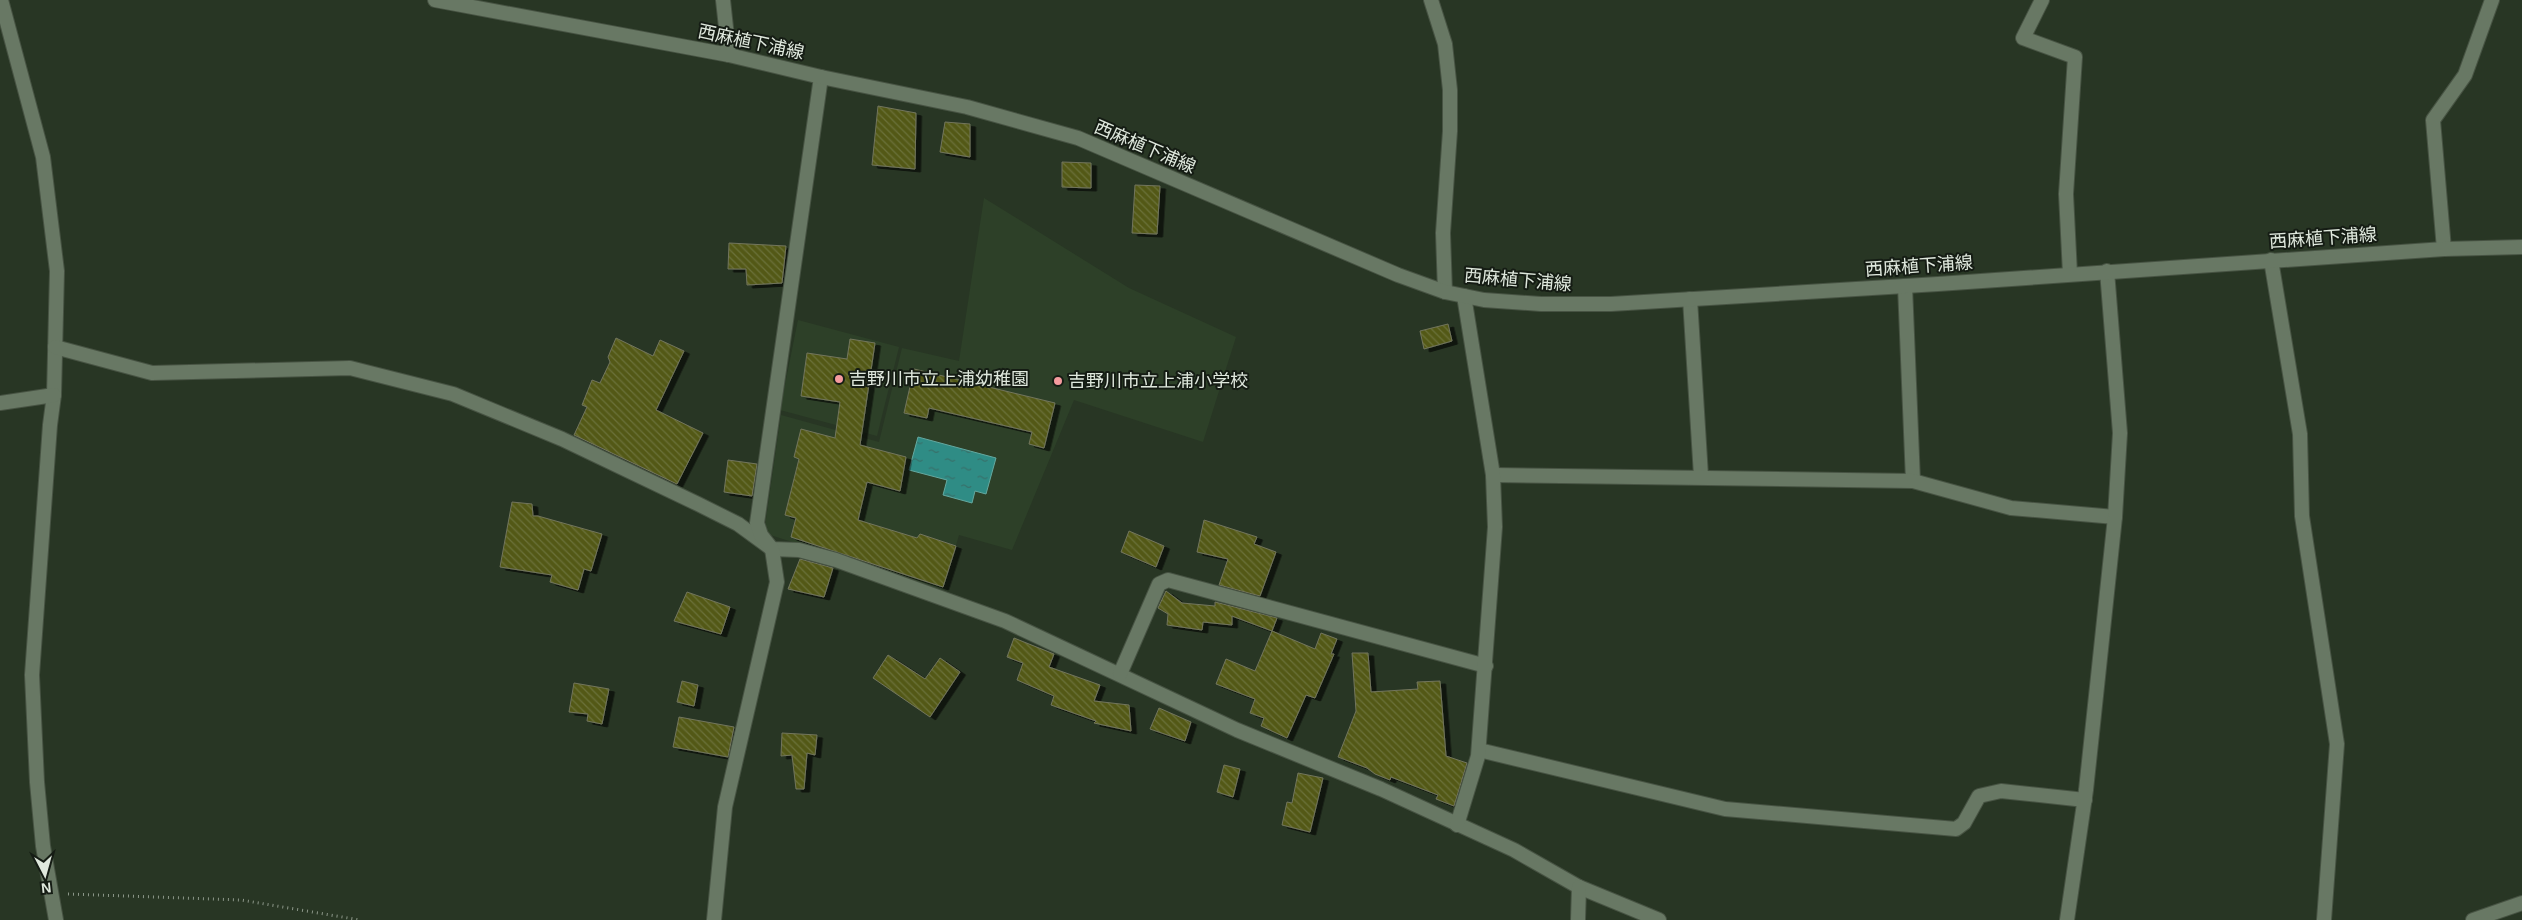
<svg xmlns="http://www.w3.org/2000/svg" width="2522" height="920" font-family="Arial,'Noto Sans JP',sans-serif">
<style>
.built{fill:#2d4028}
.water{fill:url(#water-ripples);stroke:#64a89f}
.building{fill:url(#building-back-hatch);stroke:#72755d;filter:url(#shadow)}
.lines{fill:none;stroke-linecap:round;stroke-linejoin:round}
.minor-casing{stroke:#475343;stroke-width:16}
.secondary-casing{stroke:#475343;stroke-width:16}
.path{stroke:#8c9789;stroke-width:3;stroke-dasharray:1 4;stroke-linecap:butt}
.minor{stroke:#687864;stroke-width:14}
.secondary{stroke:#687864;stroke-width:14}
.poi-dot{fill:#f59b9e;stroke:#151c14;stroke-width:2}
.labels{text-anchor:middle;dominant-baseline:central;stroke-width:4;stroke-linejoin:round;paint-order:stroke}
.street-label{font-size:18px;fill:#dfe8dd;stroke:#151c14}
.poi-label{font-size:18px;fill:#dfe8dd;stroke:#151c14;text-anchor:start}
</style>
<defs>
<pattern id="water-ripples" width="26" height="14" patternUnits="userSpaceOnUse" patternTransform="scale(1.25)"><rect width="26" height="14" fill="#2f8c85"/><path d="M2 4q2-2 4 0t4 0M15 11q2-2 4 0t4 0" fill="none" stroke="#37706a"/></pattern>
<pattern id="building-back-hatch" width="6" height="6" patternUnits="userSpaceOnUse" patternTransform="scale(1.25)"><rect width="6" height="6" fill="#535918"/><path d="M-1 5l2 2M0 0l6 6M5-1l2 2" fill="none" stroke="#6b7139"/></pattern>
<filter id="shadow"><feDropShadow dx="5.5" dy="3" stdDeviation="0" flood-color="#0009"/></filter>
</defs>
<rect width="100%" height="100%" fill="#283624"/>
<!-- built -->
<g class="built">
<path d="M984 198 1129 288 1236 337 1203 442 1074 400 1012 550 959 535 943 590 764 533 781 415 879 442 902 348 959 361Z"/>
<path d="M798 320 899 347 877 436 780 410Z"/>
</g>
<!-- water -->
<path class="water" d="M918 437 996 458 986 494 975 491 972 503 943 495 947 480 909 470Z"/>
<!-- building -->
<g class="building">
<path d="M878 106 916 113 915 169 872 165Z"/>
<path d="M945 122 970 124V157L940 152Z"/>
<path d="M1062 162 1091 163V188L1062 187Z"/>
<path d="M1135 185 1160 186 1157 234 1132 233Z"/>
<path d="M729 243 786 246 782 283 747 285 746 269H728Z"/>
<path d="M1448 324 1452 341 1424 349 1420 331Z"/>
<path d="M616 338 653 356 660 340 684 351 656 410 703 433 677 484 574 435 587 407 582 405 592 380 600 383 610 362 608 357Z"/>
<path d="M850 339 875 343 860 445 906 457 900 491 867 482 858 520 917 538 920 534 956 546 943 587 791 537 796 518 785 515 799 459 794 457 801 429 835 438 840 402 801 396 807 353 847 359Z"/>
<path d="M914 369 1055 403 1044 448 1029 444 1032 432 929 408 927 418 904 413Z"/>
<path d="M728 460 757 464 752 496 724 492Z"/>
<path d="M512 502 532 504 533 516H538L602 534 591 571 584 569 578 590 550 582 552 575 500 567Z"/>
<path d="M1204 520 1257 537 1254 544 1276 552 1260 596 1219 585 1228 559 1197 552Z"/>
<path d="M1129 531 1164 546 1156 567 1121 552Z"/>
<path d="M800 559 833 568 824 597 788 589Z"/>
<path d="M1166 591 1182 603 1215 606V602L1277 618 1272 631 1232 616V625L1203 622 1202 630 1167 625 1168 614 1158 608Z"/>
<path d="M687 592 730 607 721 634 674 621Z"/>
<path d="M1272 631 1315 649 1321 633 1337 639 1331 654H1334L1315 698 1306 695 1287 738 1261 726 1264 718 1250 713 1255 699 1216 684 1226 659 1255 671Z"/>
<path d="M1014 638 1054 654 1049 667 1100 685 1094 701 1129 705 1131 731 1094 723 1096 721 1051 705 1054 696 1017 680 1023 663 1007 657Z"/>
<path d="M1352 653H1368L1371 692 1418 689 1417 682 1440 681 1446 756 1467 763 1454 806 1436 799 1438 795 1391 777 1390 780 1375 774 1367 768 1338 757 1356 711Z"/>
<path d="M888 655 925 679 940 658 960 672 930 717 873 678Z"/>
<path d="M682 681 698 685 694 706 677 702Z"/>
<path d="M574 683 609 689 602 724 587 721 588 714 569 712Z"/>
<path d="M1159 708 1191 722 1185 741 1150 729Z"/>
<path d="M679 717 734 727 728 757 673 747Z"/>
<path d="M782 733 817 735 815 755 807 753 804 789H796L792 755 781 756Z"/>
<path d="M1224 765 1240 769 1233 797 1217 792Z"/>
<path d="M1298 773 1323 778 1310 832 1282 825 1287 802 1292 803Z"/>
</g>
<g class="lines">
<defs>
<g id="minor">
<path d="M1 0 43 157 57 271 54 395 50 425 32 675 37 782 43 846 56 920"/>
<path d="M723 0 729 55"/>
<path d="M1431 0 1445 44 1450 90V131L1443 233 1445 292"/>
<path d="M2042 0 2023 38 2075 57 2066 194 2070 274"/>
<path d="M2444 249 2433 120 2465 75 2492 0"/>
<path d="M2271 260 2300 434 2302 516 2337 744 2324 920"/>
<path d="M1905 286 1913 481"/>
<path d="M1690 299 1701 476"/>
<path d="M55 347 152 373 350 368 453 394 562 439 698 504 738 524 772 549 799 550 836 560 1005 621 1237 730 1381 789 1514 850 1579 887 1659 920"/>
<path d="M0 403 54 395"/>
<path d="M1493 475 1913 481 2011 508 2115 517"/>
<path d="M1120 674 1159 584 1168 580 1486 666"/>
<path d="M1479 750 1725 809 1956 829 1964 823 1979 796 2001 791 2085 800"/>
<path d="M1457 825 1478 756 1495 527 1493 475 1464 296"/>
<path d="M714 920 725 807 777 582 772 549 761 535 757 523 821 77"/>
<path d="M1578 920 1579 887"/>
<path d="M2067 920 2086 790 2115 517 2120 433 2107 271"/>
<path d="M2473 920 2522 903"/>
</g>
<path id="secondary" d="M435 0 729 55 821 77 967 107 1078 138 1398 275 1445 292 1484 300 1541 304H1611L1938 284 2444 249 2522 247"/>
</defs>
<!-- minor casing -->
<use href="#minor" class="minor-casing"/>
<!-- secondary casing -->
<use href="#secondary" class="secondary-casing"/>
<!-- path -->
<path class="path" d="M68 894 241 900 360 920"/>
<!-- minor -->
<use href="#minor" class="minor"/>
<!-- secondary -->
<use href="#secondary" class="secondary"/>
</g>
<!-- markers -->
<g class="poi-dot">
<circle cx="839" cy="379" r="5"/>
<circle cx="1058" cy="381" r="5"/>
</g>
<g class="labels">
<!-- street labels -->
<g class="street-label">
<text transform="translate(751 42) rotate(12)">西麻植下浦線</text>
<text transform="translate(1145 147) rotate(23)">西麻植下浦線</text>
<text transform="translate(2323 238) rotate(-4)">西麻植下浦線</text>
<text transform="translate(1919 266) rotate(-4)">西麻植下浦線</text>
<text transform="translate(1518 280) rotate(5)">西麻植下浦線</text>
</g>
<!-- poi labels -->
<g class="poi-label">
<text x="849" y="379">吉野川市立上浦幼稚園</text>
<text x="1068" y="381">吉野川市立上浦小学校</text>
</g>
</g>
<!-- north arrow -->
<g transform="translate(45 875) rotate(174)" stroke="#151c14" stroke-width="4" paint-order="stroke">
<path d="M0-4L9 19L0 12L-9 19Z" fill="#dfe8dd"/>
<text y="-8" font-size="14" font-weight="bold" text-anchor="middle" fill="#dfe8dd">N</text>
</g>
</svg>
